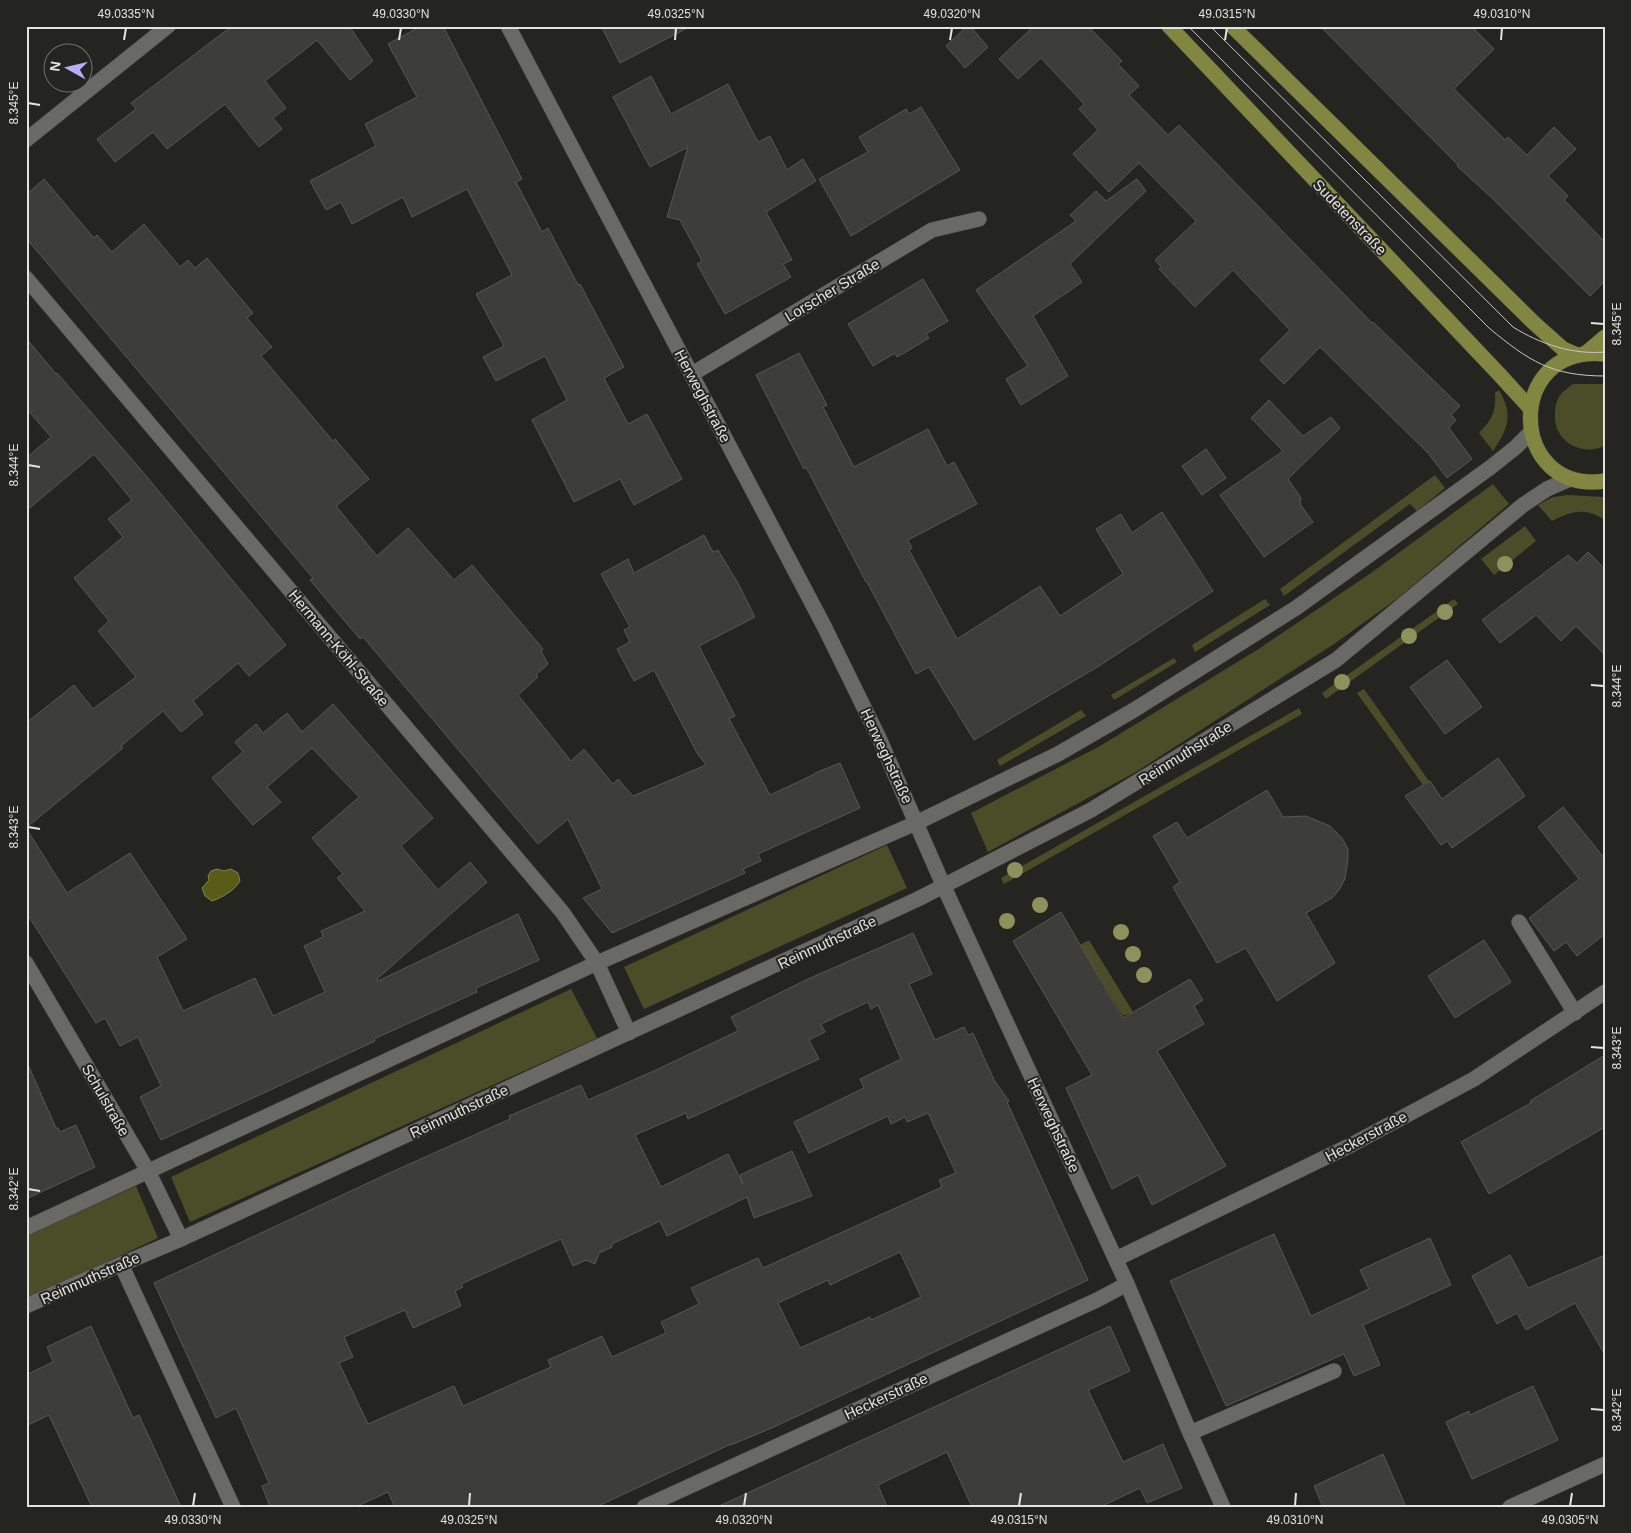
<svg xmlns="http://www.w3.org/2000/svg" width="1631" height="1533" font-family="Helvetica,sans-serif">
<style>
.green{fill:#4b4d29}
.water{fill:#595b17;stroke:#828454}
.building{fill:#3d3d3a;stroke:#575754;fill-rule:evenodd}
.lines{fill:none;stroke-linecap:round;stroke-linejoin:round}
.minor-casing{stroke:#40403e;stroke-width:16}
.major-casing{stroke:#40403e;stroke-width:16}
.minor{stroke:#696a66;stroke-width:15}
.major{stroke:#838641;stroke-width:15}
.tram{stroke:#c7c7c5;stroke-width:1}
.tree{fill:#8e915b}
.ticks{fill:none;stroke:#e3e3e1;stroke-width:2}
.labels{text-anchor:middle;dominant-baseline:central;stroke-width:4;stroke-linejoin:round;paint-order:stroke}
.street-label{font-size:15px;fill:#e3e3e1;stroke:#242421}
.neatline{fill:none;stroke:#e3e3e1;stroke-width:2}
.ticks-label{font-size:12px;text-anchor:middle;fill:#e3e3e1}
</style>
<rect width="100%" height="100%" fill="#242421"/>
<!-- green -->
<g class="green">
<path d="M1573 384H1605V446C1580 457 1552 440 1555 412 1555 406 1557 399 1561 394 1564 390 1569 387 1573 384Z"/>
<path d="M1499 390C1514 415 1508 429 1493 451L1479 433C1492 419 1496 413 1495 393Z"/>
<path d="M1435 475 1445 488 1417 511 1410 504 1284 596 1280 589Z"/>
<path d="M1493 484 1509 504 1398 598 1334 644 1136 772 988 852 971 813 1100 746 1257 650 1371 573Z"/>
<path d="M1567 495 1605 497V520C1585 507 1571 511 1552 521L1538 505 1553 497Z"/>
<path d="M1525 526 1536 541 1494 575 1481 559Z"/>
<path d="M1265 599 1270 605 1195 652 1192 645Z"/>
<path d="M1454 599 1458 604 1326 699 1322 693Z"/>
<path d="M1174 658 1177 662 1114 700 1111 695Z"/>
<path d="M1364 689 1429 781 1423 785 1357 693Z"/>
<path d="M1299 708 1302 714 1004 884 1001 878Z"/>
<path d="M1081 710 1086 716 1000 766 997 760Z"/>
<path d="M887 845 907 888 644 1009 624 967Z"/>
<path d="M1089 940 1133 1012 1123 1016 1080 945Z"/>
<path d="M571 989 597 1038 190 1222 171 1177Z"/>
<path d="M136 1186 158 1238 26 1300V1236Z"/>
</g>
<!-- water -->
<path class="water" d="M217 869 224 871 231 869 238 873 240 881C234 891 223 897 212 901L205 896 202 888 209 880 208 876 211 871Z"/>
<!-- building -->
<g class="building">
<path d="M232 26H349L373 61 350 80 317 40 265 81 286 108 273 118 282 129 259 147 225 104 167 149 153 132 115 162 97 139 136 109 131 103Z"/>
<path d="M421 26H443L522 179 516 182 542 232 548 228 578 285 580 284 624 367 604 378 628 424 647 414 682 479 634 505 620 479 574 502 532 420 567 400 545 356 496 381 483 357 504 346 476 294 512 275 467 189 412 217 403 197 352 224 341 202 326 210 310 181 376 146 365 124 417 97 388 44Z"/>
<path d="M601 26H691L620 63Z"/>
<path d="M967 26H970L988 47 965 68 946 46Z"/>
<path d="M1034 26H1088L1122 61 1118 64 1139 86 1129 95 1168 135 1179 125 1372 323 1373 322 1460 406 1451 415 1456 420 1449 428 1472 459 1447 478 1428 453 1320 347 1284 384 1260 360 1290 330 1233 270 1195 307 1159 269 1161 267 1155 260 1196 221 1139 163 1109 192 1073 154 1098 130 1079 109 1084 104 1041 58 1018 79 999 59Z"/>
<path d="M1320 26H1471L1494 49 1454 89 1505 140 1508 137 1527 155 1554 127 1576 149 1548 176 1568 196 1564 200 1605 242V281L1590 296 1492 198 1457 166 1458 165Z"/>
<path d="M651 76 671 114 728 84 758 142 770 136 787 170 803 159 816 181 766 212 792 260 783 264 791 277 725 314 697 264 702 261 680 220 667 217 688 147 650 167 613 97Z"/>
<path d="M921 107 960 170 851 236 819 179 868 152 859 137 906 109 909 114Z"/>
<path d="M44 179 94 238 97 235 112 252 144 224 180 267 188 260 195 268 207 258 253 313 247 318 272 347 261 356 333 441 335 439 369 479 336 506 377 556 408 528 454 580 472 565 543 649 541 651 548 664 536 675 538 677 518 695 571 761 584 749 613 784 618 779 633 796 706 765 697 753 654 670 634 681 617 649 630 642 624 630 630 627 601 574 628 559 634 573 704 535 713 552 718 550 739 585 755 617 699 646 735 716 729 719 770 795 815 774V773L840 763 860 808 758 854 761 861 743 869 745 873 612 933 583 898 602 889 568 819 538 844 363 637 360 639 310 580 313 578 26 238V195Z"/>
<path d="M1137 179 1146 191 1070 264 1082 282 1033 316 1068 376 1021 405 1006 379 1028 366 976 290 1076 221 1070 215 1096 191 1106 201Z"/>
<path d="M923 279 948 321 926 334 929 338 911 349 897 357 895 353 873 366 848 324Z"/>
<path d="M26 338 56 374 57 373 142 471 286 645 249 676 238 663 193 701 203 714 181 732 163 711 121 746 123 748 26 828 67 893 130 853 187 939 157 957 183 1011 255 978 273 1016 325 992 304 946 323 937 321 931 365 911 337 878 343 874 312 838 359 797 312 748 267 787 281 802 253 825 212 778 243 752 235 742 256 724 263 733 287 713 302 732 333 704 433 818 401 846 438 890 470 862 487 882 377 979 378 981 518 914 539 960 476 988 477 992 374 1039 375 1041 268 1091 161 1140 140 1097 161 1086 138 1037 120 1046 105 1018 96 1023 26 912V723L74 685 93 709 136 677 98 631 109 621 74 578 123 537 108 519 132 500 94 454 26 511V458L51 437 26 408Z"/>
<path d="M799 353 827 405 823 407 854 467 928 429 947 466 954 462 977 504 908 540 912 548 909 550 957 639 1040 586 1060 616 1123 574 1096 529 1121 514 1132 533 1162 512 1213 591 1099 666 974 740 929 667 916 674 867 582H866L806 467 804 469 756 375Z"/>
<path d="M1269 400 1303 436 1331 417 1340 428 1288 479 1301 498 1300 504 1313 522 1264 557 1220 495 1283 451 1251 418Z"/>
<path d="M1206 449 1226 478 1202 495 1182 466Z"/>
<path d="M1588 552 1605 569V655L1576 626 1561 641 1536 615 1500 643 1482 620 1568 555 1577 563Z"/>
<path d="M1447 660 1482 707 1445 734 1410 687Z"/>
<path d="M1498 758 1525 796 1452 848 1447 841 1441 845 1405 796 1430 781 1442 799Z"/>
<path d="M1267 790 1283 817 1306 816 1330 826 1342 838 1348 849V859L1345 879 1339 890 1332 898 1306 913 1335 963 1277 1001 1246 948 1217 963 1173 887 1180 882 1153 836 1177 822 1187 838Z"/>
<path d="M1563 807 1605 859V934L1577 956 1566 942 1554 951 1529 918 1579 879 1538 827Z"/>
<path d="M1061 912 1123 1018 1190 979 1203 1000 1194 1006 1204 1024 1157 1051 1226 1166 1152 1205 1138 1175 1112 1189 1066 1088 1092 1075 1013 941Z"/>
<path d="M913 933 932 974 909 984 935 1040 964 1027 968 1035 973 1033 994 1080 1009 1101 1007 1102 1088 1280 774 1427 731 1445V1444L596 1507H395L388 1492 355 1507H270L262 1486 269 1483 236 1408 216 1418 154 1283 385 1175 510 1119 509 1116 581 1085 588 1100 658 1069 738 1031 731 1017 808 979ZM868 1002 871 1009 878 1005 901 1059 860 1079 864 1088 794 1122 809 1153 888 1116 891 1124 905 1117 907 1122 928 1113 956 1173 939 1180 942 1187 763 1268 758 1258 691 1288 699 1304 661 1322 666 1333 612 1357 602 1336 548 1360 551 1367 463 1406 454 1386 368 1424 339 1363 353 1357 344 1337 405 1310 413 1328 461 1306 455 1291 463 1287 461 1284 561 1239 573 1266 586 1260 595 1264 599 1253 612 1247V1244L660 1221 667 1236 747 1197 754 1218 812 1196 792 1151 740 1175 743 1184 728 1154 661 1187 635 1135 686 1113 688 1119 819 1059 809 1040 825 1032 821 1024ZM900 1252 921 1297 871 1320 870 1317 800 1348 778 1303 828 1280 830 1285Z"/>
<path d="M1484 940 1511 982 1455 1018 1428 976Z"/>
<path d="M1605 1055V1127L1489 1194 1461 1142 1531 1103 1530 1101Z"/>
<path d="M26 1060 56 1128H58L60 1132 76 1125 95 1167 26 1199Z"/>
<path d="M1274 1234 1311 1316 1369 1289 1360 1270 1430 1238 1451 1285 1363 1325 1380 1365 1354 1376 1344 1354 1226 1406 1170 1281Z"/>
<path d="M1510 1255 1528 1288 1605 1255V1355L1575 1303 1526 1330 1517 1313 1497 1324 1472 1276Z"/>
<path d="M91 1326 133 1418 139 1415 181 1507H92L49 1415 26 1426V1375L53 1362 47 1347Z"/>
<path d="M1110 1326 1130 1371 1088 1390 1123 1462 1163 1444 1182 1488 1147 1503 1140 1488 1100 1507H972L947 1452 878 1485 887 1507H717Z"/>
<path d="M1533 1386 1558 1440 1472 1479 1446 1422 1469 1411 1470 1415Z"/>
<path d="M1383 1454 1406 1507H1323L1314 1486Z"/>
</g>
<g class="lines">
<defs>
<g id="minor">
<path d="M508 26 824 626 879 738 944 887 1127 1284 1190 1433 1223 1507"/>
<path d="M26 140 168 26"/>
<path d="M26 278 563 913 597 963 629 1033"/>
<path d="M692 374 932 230 979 219"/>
<path d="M1519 922 1575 1013"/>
<path d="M26 963 148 1171 181 1239"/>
<path d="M26 1228 597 963 916 823 1058 754 1134 710 1296 608 1491 467 1516 447 1531 432"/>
<path d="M1116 1259 1351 1145 1474 1079 1605 992"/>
<path d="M121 1264 233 1507"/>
<path d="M26 1306 82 1281 181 1239 918 899 1091 810 1336 660 1523 505 1547 489 1570 479"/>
<path d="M1190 1433 1334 1371"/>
<path d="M644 1507 1097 1300 1127 1284"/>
<path d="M1510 1507 1605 1464"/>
</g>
<g id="major">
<path d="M1169 26 1498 373 1530 408"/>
<path d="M1232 26 1534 323 1563 349 1577 355"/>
<path d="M1586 353 1605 337"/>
<path d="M1605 354C1504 343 1507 495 1605 481"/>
</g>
</defs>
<!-- minor casing -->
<use href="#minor" class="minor-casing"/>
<!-- major casing -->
<use href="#major" class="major-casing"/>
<!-- minor -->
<use href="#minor" class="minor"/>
<!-- major -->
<use href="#major" class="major"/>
<!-- tram -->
<g class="tram">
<path d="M1188 26 1489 328C1529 361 1551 376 1605 376"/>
<path d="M1210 26 1513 327C1540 344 1573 355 1605 352"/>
</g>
</g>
<!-- trees -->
<g class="tree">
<circle cx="1505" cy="564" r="8"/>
<circle cx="1445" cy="612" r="8"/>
<circle cx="1409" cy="636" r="8"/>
<circle cx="1342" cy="682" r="8"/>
<circle cx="1015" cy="870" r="8"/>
<circle cx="1040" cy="905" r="8"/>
<circle cx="1007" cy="921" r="8"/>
<circle cx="1121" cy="932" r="8"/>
<circle cx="1133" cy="954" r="8"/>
<circle cx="1144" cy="975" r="8"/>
</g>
<!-- ticks -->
<path class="ticks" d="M124 40 126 28M399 40 401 28M675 40 676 28M950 40 952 28M1225 40 1227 28M1501 40 1502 28M28 103 40 105M1591 323 1604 324M28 465 40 467M1591 685 1604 686M28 827 40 829M1591 1047 1604 1048M28 1189 40 1191M1591 1409 1604 1410M193 1506 195 1493M469 1506 470 1493M744 1506 746 1493M1019 1506 1021 1493M1295 1506 1296 1493M1570 1506 1572 1493"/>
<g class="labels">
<!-- street labels -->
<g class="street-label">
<text transform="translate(1350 217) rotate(46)">Sudetenstraße</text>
<text transform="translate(832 290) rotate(-31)">Lorscher Straße</text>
<text transform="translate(703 396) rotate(62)">Herweghstraße</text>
<text transform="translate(339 648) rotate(50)">Hermann-Köhl-Straße</text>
<text transform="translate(1185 753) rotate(-32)">Reinmuthstraße</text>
<text transform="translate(887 756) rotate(65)">Herweghstraße</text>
<text transform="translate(827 942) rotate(-25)">Reinmuthstraße</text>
<text transform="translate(106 1100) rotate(60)">Schulstraße</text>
<text transform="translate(459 1111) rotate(-25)">Reinmuthstraße</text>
<text transform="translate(1054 1125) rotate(65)">Herweghstraße</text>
<text transform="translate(1366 1136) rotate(-28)">Heckerstraße</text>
<text transform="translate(90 1278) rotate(-24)">Reinmuthstraße</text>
<text transform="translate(886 1396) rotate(-25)">Heckerstraße</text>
</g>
</g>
<!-- border -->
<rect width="1631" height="1533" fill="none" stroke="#242421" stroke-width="55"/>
<!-- north arrow -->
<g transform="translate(68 68) rotate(278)"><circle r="24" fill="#242421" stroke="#70706e"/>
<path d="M0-4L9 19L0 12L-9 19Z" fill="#b8abf7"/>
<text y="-8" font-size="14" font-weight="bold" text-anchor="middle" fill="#e3e3e1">N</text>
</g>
<rect x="28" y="28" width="1576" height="1478" class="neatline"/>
<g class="ticks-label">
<text x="126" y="18">49.0335°N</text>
<text x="401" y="18">49.0330°N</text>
<text x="676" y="18">49.0325°N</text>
<text x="952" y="18">49.0320°N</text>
<text x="1227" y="18">49.0315°N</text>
<text x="1502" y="18">49.0310°N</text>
<text transform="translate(14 103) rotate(-90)" y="4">8.345°E</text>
<text transform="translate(1617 324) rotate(-90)" y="4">8.345°E</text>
<text transform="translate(14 465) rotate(-90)" y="4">8.344°E</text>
<text transform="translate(1617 686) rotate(-90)" y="4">8.344°E</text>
<text transform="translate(14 827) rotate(-90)" y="4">8.343°E</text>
<text transform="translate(1617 1048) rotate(-90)" y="4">8.343°E</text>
<text transform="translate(14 1189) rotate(-90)" y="4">8.342°E</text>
<text transform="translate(1617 1410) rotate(-90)" y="4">8.342°E</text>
<text x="193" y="1524">49.0330°N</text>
<text x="469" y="1524">49.0325°N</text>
<text x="744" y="1524">49.0320°N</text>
<text x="1019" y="1524">49.0315°N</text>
<text x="1295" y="1524">49.0310°N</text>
<text x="1570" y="1524">49.0305°N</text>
</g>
</svg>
